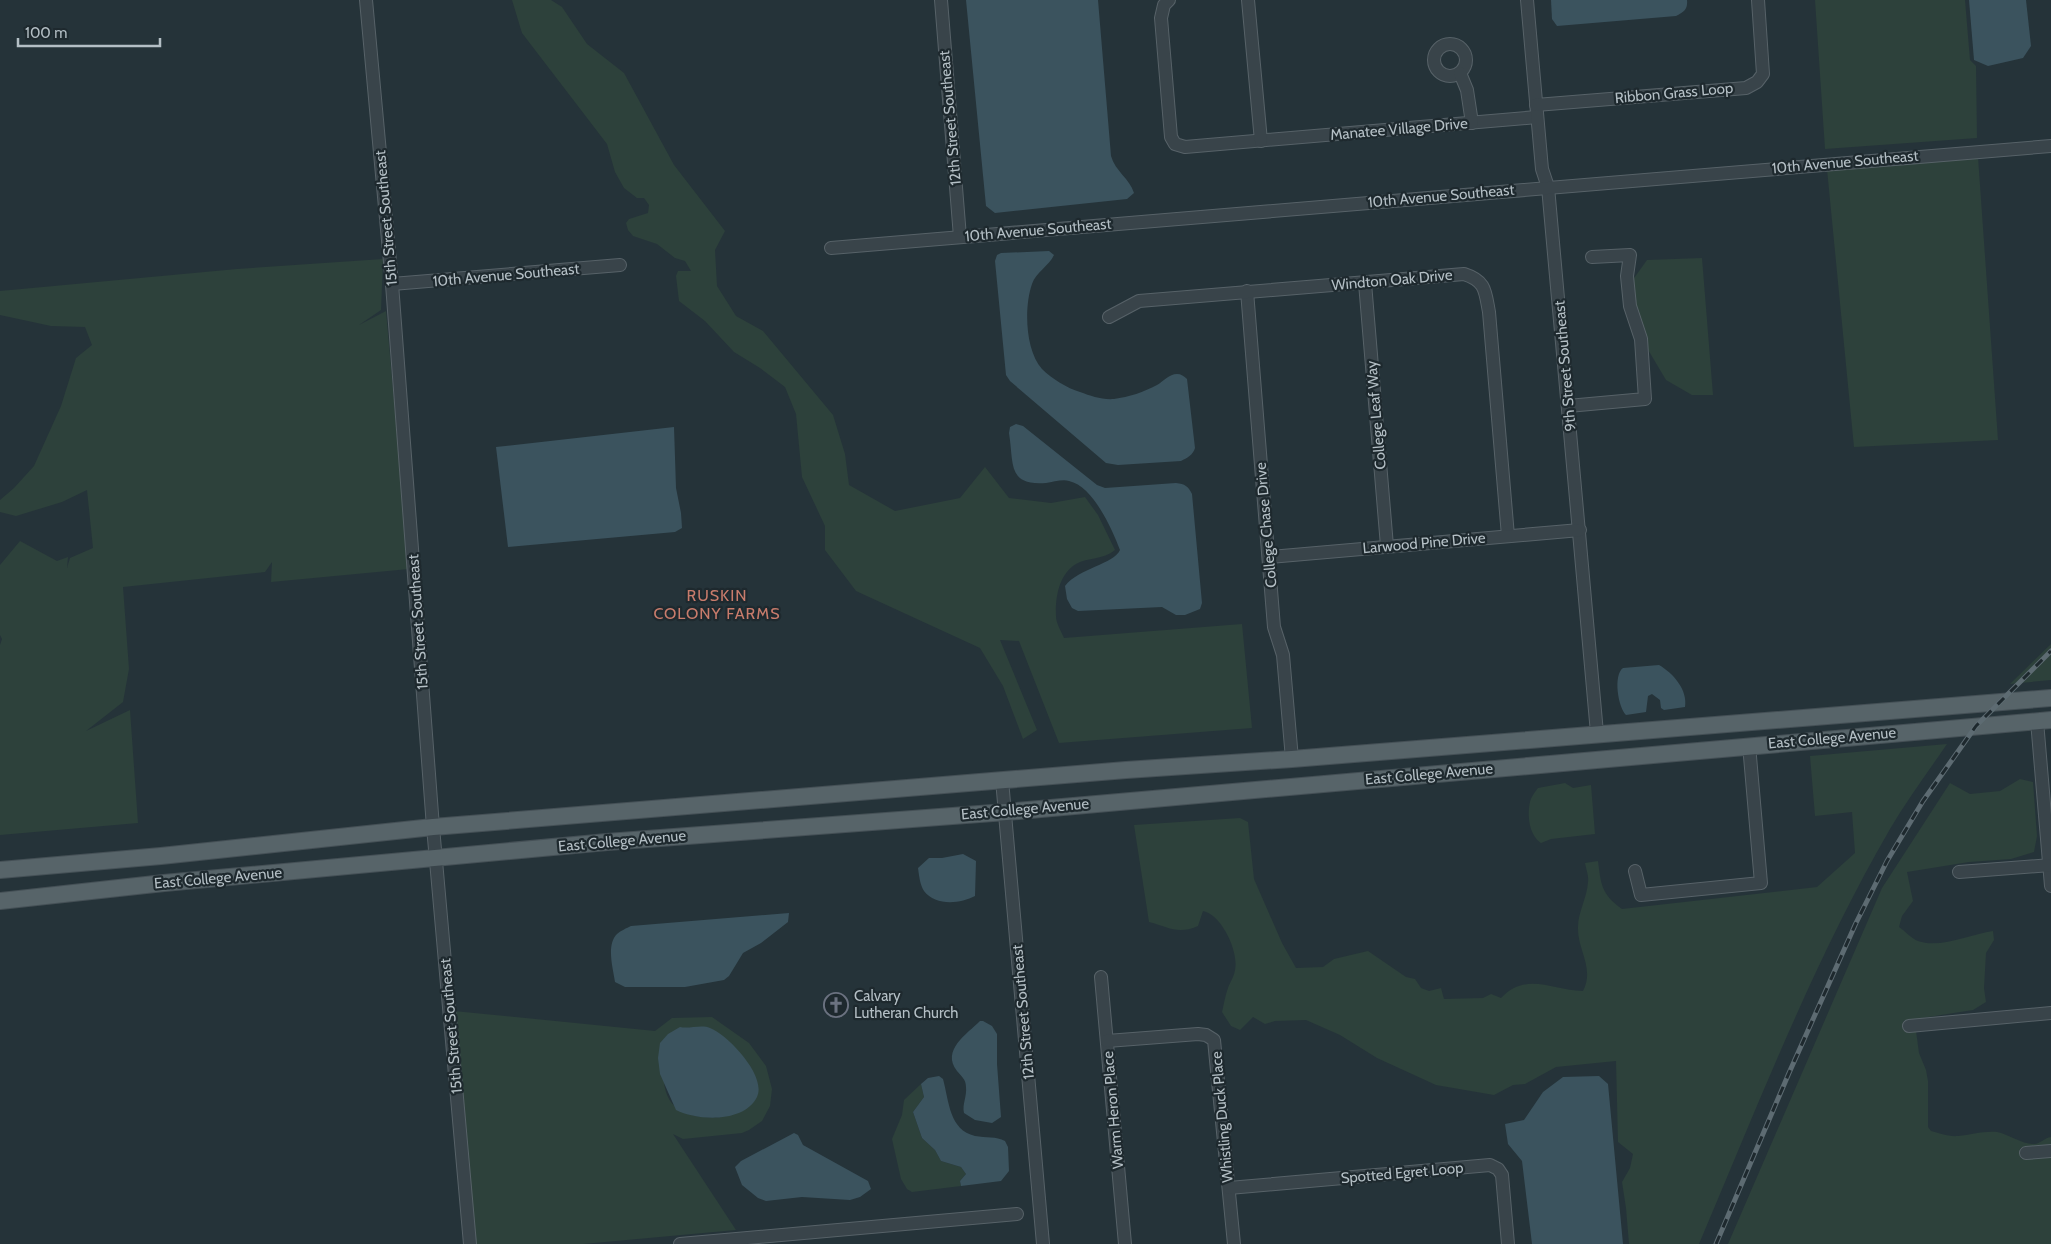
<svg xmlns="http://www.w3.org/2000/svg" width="2051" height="1244" font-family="Cabin,sans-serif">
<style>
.green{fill:#2d413b;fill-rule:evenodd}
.water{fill:#3b535e}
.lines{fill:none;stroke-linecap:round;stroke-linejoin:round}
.minor-casing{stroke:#576268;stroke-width:14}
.major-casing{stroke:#455056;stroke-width:18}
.minor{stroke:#39444a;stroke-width:12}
.major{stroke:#576469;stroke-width:16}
.rail-casing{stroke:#5d6b72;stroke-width:5}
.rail{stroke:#1e292e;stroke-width:3;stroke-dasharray:9;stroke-linecap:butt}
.labels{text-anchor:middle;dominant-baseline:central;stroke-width:4.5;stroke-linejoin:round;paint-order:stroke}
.street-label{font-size:15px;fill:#b4bfc5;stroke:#1e292e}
.poi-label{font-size:15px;fill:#b4bfc5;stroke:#1e292e;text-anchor:start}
.neighbourhood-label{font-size:16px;letter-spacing:1px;fill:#c87c6c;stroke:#1e292e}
</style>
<rect width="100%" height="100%" fill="#253339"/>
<!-- green -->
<g class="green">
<path d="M512 0H551L562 7 587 44 624 73 674 165 725 231 715 250 717 286 736 316 763 331 833 415 845 454 849 485 895 511 960 498 985 467 1009 498 1051 503 1085 497 1098 515 1115 550C1103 560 1088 557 1076 564 1059 574 1055 598 1056 616 1056 623 1061 631 1064 638L1242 624 1252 728 1059 743 1019 641 1000 640 1037 730 1023 739 1003 686 980 648 856 591 825 550V526L802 477 796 414 785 387 760 368 734 352 705 321 679 301 676 276 678 271H691L685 261 675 258 657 244 633 236 628 230 626 223 629 219 648 213 649 205 644 198H637L624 188 615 172 607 144 522 33Z"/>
<path d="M1815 0H1965L1970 60 1976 66 1977 138 1825 149Z"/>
<path d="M1978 157 1998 440 1854 447 1827 169Z"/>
<path d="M1702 258 1713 395H1692L1666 380 1647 348 1635 305 1632 281 1647 260Z"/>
<path d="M383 259 381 310 359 325 386 311 409 569 271 582 272 562 265 572 123 587 129 669 123 702 86 731 130 710 138 823 0 835V645L2 639 0 635V565L20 541 57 561 68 557 67 568 70 558 93 548 87 490 62 502 16 516 0 512V500L14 488 34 466 61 406 76 358 92 345 85 327 51 326 0 315V291L237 269Z"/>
<path d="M2051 644V680L2010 684Z"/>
<path d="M1947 744C1928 772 1907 800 1890 829 1814 960 1758 1105 1699 1244H1629L1626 1208 1622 1182 1630 1168 1633 1154 1618 1142 1616 1061 1556 1067 1525 1084 1513 1085 1494 1095 1436 1085 1377 1058 1340 1035 1306 1020 1275 1021 1265 1024 1253 1017 1240 1030 1231 1026 1222 1012C1224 1004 1225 996 1228 988 1230 982 1234 977 1235 970 1239 952 1222 915 1203 911L1198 926C1177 935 1169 927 1149 922L1134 825 1240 818 1248 822 1254 879 1282 943 1296 968 1323 967 1334 959 1368 951 1406 977 1415 979 1421 988 1429 991 1441 988 1444 999 1483 998 1491 994 1501 998C1527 971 1552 991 1583 991 1595 968 1577 950 1578 927 1578 912 1587 898 1588 882 1589 876 1586 869 1585 863L1598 861C1601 884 1601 894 1622 909L1817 887 1855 853 1852 812 1815 816 1810 756Z"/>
<path d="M2020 779 2033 782 2037 836 2034 852 2011 859 1969 862 1907 872 1913 901 1902 916 1899 927C1905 931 1912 939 1918 941 1940 949 1971 934 1993 931L1994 940 1986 953 1984 988 1986 1002 1973 1010 1903 1021 1905 1032 1916 1031 1919 1053 1926 1070 1928 1081V1127L1931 1131C1939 1133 1949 1137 1958 1136 1971 1135 1982 1131 1997 1132 2008 1134 2024 1145 2034 1144 2040 1144 2044 1138 2051 1137V1146L2020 1148 2021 1159 2051 1157V1244H1728L1882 888 1950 783 1970 794 2000 791Z"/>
<path d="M1565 783 1573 788 1591 785 1595 834 1551 839 1541 843C1529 835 1527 815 1530 802 1531 797 1535 792 1538 788Z"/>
<path d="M454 1011 655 1031 672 1018 712 1017 749 1043 766 1066 772 1089 770 1106 762 1121 749 1130 742 1133 683 1139 673 1134 736 1230 583 1244H475ZM708 1027 722 1117C695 1119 667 1114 664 1082L684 1028Z"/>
<path d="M921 1084 924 1097 913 1112 922 1138 935 1150 941 1161 961 1167 966 1174 960 1181 961 1186 912 1192 907 1189 901 1179 892 1139 902 1115 904 1100Z"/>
</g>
<!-- water -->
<g class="water">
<path d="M966 0H1098L1111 156C1115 171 1130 179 1134 193L1127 199 995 213 986 206Z"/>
<path d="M1551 0H1687C1688 9 1684 12 1676 16L1557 26 1552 19Z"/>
<path d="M1969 0H2026L2031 46 2023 58 1988 66 1974 60Z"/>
<path d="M1049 251 1054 255C1049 266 1036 272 1032 284 1024 307 1025 350 1042 369 1052 379 1067 388 1080 392 1091 396 1102 400 1114 399 1129 397 1144 392 1157 385 1164 381 1169 374 1177 374 1181 374 1184 376 1187 379L1195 448C1193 455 1187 458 1181 461L1118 465 1106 463 1010 381 1006 375 995 261 997 255 1001 253Z"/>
<path d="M1016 424 1023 426 1097 485 1105 488 1176 483C1185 484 1188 486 1192 494L1202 603 1200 609 1185 615H1176L1162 607 1078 611 1072 608 1067 599 1065 586C1079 568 1114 564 1120 550 1112 529 1093 486 1069 481 1063 479 1053 482 1046 483 1007 486 1014 464 1009 433L1010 427Z"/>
<path d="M674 427 676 488 681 513 682 528 675 532 508 547 496 447Z"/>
<path d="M1659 665C1673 673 1688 690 1685 707L1664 710 1661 708 1660 700 1652 694 1648 696 1646 712 1626 715C1618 707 1613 675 1623 668Z"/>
<path d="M963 854 976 861 975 896C960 904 935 906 924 891 920 885 919 875 918 868L929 858H942Z"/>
<path d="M789 913 788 922 761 943 743 953 729 976 724 980 685 987H625L615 982C613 968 606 945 617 934 620 931 627 928 631 926Z"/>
<path d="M980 1021H983L992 1026 997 1034V1064L1001 1117 992 1123 975 1120 964 1113C962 1104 967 1097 966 1087 966 1079 961 1076 957 1071 941 1050 967 1034 980 1021Z"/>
<path d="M680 1027C689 1029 702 1024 710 1028 728 1035 767 1076 757 1097 744 1123 698 1121 676 1110L660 1074 658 1058 660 1043 668 1034Z"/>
<path d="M939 1076 943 1079C949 1101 949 1130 975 1136 986 1138 996 1136 1005 1141L1008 1147 1009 1171 1001 1181 961 1186 960 1181 966 1174 961 1167 941 1161 935 1150 922 1138 913 1112 924 1097 921 1084 928 1078Z"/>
<path d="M1599 1076 1608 1084 1623 1244H1532L1522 1161 1508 1144 1505 1124 1524 1120 1543 1092 1563 1077Z"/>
<path d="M794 1133 798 1135 803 1145 868 1181 871 1189 860 1197 850 1200 802 1197 766 1201 758 1198 742 1185 735 1167 741 1161Z"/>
</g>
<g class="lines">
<defs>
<g id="minor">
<path d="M366 0 392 284 433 827 470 1244"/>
<path d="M941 0 960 237"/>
<path d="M1169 0 1164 5 1161 18 1171 137 1175 144 1185 147 1537 117"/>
<path d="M1248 0 1261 141"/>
<path d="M1527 0 1542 169 1548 187 1597 733"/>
<circle cx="1450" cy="60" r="16"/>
<path d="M1460 73 1467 90 1472 123"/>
<path d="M1536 105 1746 88 1757 82 1763 74 1758 0"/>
<path d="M831 248 2051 146"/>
<path d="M1365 283 1387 546"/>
<path d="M392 284 620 265"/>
<path d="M1247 291 1274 627 1283 655 1292 759"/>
<path d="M1109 317 1139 301 1464 274C1486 281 1485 291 1489 312L1508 536"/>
<path d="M1568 406 1645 399 1641 339 1630 306 1627 276 1630 255 1592 257"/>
<path d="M1269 557 1580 530"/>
<path d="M2037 721 2051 886"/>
<path d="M1002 780 1043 1244"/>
<path d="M1635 871 1641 895 1761 883 1749 745"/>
<path d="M1959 872 2051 865"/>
<path d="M1101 977 1125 1244"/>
<path d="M1909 1026 2051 1013"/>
<path d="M1107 1041 1198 1034 1206 1035 1214 1040 1234 1244"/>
<path d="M2026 1153 2051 1151"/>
<path d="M1229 1188 1490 1165 1498 1169 1502 1175 1508 1244"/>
<path d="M680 1244 1017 1214"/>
</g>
<g id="major">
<path d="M0 870 161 856 433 827 1126 770 1292 759 2051 698"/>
<path d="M0 901 164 883 607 842 1006 812 2051 720"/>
</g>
</defs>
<!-- minor casing -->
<use href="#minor" class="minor-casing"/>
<!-- major casing -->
<use href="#major" class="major-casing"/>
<!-- minor -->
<use href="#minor" class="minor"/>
<!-- major -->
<use href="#major" class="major"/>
<defs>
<path id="rail" d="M1716 1244 1789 1073 1856 923 1887 861 1923 801 1976 726 2051 651"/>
</defs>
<!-- rail casing -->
<use href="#rail" class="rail-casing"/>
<!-- rail -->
<use href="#rail" class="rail"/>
</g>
<!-- icons -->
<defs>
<symbol id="church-ring" viewBox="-11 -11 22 22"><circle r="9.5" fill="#1e292e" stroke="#6b7280" stroke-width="1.5"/><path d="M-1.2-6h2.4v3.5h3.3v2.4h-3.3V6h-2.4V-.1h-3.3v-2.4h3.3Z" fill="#6b7280"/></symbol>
</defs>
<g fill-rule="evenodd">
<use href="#church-ring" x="822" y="991" width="28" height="28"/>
</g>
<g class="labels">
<!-- street labels -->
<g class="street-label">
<text transform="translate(1674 93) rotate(-5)">Ribbon Grass Loop</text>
<text transform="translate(950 118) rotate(-95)">12th Street Southeast</text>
<text transform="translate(1399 129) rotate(-5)">Manatee Village Drive</text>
<text transform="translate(1845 162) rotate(-5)">10th Avenue Southeast</text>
<text transform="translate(1441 196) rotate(-5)">10th Avenue Southeast</text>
<text transform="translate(386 218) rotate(-95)">15th Street Southeast</text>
<text transform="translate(1038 230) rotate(-5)">10th Avenue Southeast</text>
<text transform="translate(506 275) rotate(-5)">10th Avenue Southeast</text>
<text transform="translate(1392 280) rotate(-5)">Windton Oak Drive</text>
<text transform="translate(1565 366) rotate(-95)">9th Street Southeast</text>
<text transform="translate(1376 415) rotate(-95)">College Leaf Way</text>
<text transform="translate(1266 525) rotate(-95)">College Chase Drive</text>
<text transform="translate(1424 543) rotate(-5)">Larwood Pine Drive</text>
<text transform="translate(418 622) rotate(-94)">15th Street Southeast</text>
<text transform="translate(1832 738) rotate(-5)">East College Avenue</text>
<text transform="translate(1429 774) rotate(-5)">East College Avenue</text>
<text transform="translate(1025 809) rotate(-5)">East College Avenue</text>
<text transform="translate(622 841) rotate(-5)">East College Avenue</text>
<text transform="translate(218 878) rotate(-5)">East College Avenue</text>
<text transform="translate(1023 1012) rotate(-95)">12th Street Southeast</text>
<text transform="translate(451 1026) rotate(-95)">15th Street Southeast</text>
<text transform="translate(1113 1110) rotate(-95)">Warm Heron Place</text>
<text transform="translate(1222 1117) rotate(-95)">Whistling Duck Place</text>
<text transform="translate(1402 1173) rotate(-5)">Spotted Egret Loop</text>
</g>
<!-- poi labels -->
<g class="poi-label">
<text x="854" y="996">Calvary<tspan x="854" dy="17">Lutheran Church</tspan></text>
</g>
<!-- neighbourhood labels -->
<g class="neighbourhood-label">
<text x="717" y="595">RUSKIN<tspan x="717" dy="18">COLONY FARMS</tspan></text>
</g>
</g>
<!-- scale -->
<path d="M18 38v8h142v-8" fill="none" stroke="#b4bfc5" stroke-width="2.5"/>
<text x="25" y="38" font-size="15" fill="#b4bfc5" stroke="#1e292e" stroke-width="4" paint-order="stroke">100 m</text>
</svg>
